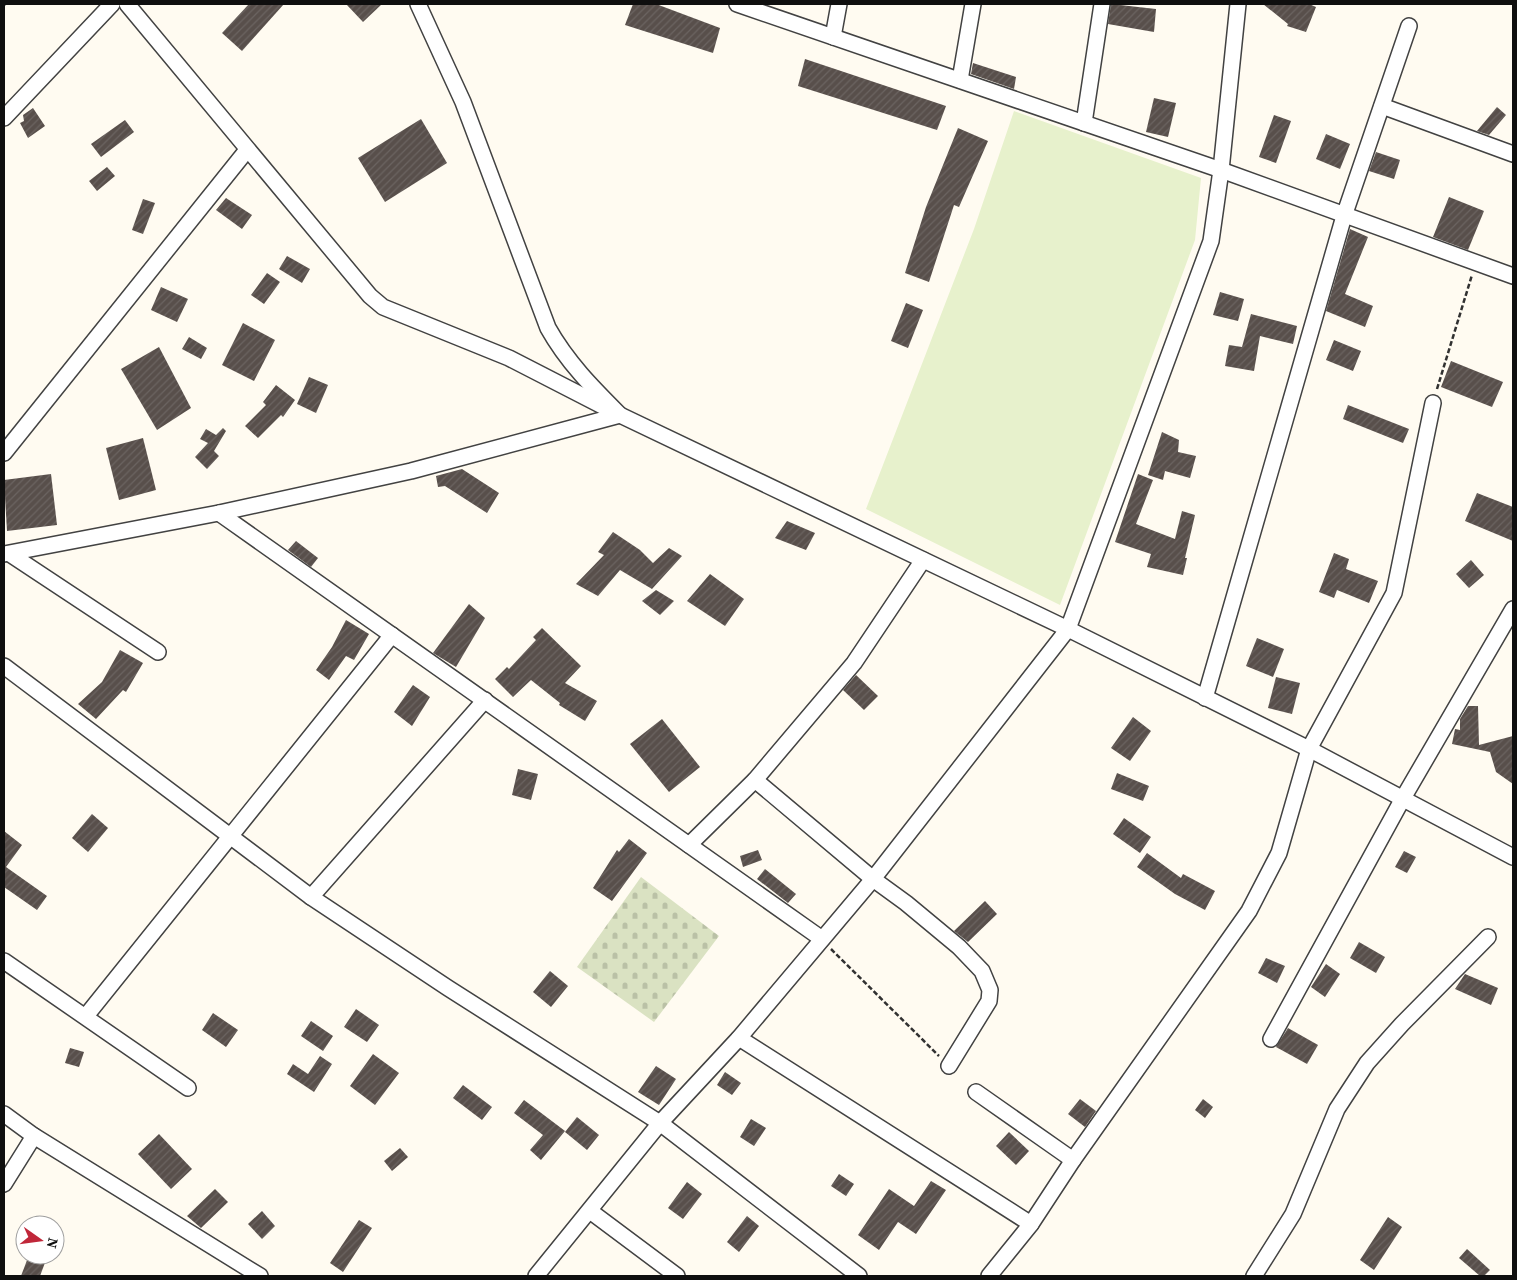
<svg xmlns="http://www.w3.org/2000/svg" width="1517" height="1280" font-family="'Source Serif 4',serif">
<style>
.cemetery{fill:url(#cemetery-stones)}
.pitch{fill:#e7f1cc}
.building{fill:url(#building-hatch)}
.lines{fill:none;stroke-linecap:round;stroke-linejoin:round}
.street-casing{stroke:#424242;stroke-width:18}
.path{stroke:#313131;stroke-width:2.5;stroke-dasharray:5 2.5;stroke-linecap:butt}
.street{stroke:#fff;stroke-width:15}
</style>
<defs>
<pattern id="cemetery-stones" width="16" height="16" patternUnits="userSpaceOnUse" patternTransform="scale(1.25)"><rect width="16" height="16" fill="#dae2c2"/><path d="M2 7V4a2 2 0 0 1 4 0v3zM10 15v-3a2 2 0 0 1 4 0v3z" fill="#bac1a6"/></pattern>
<pattern id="building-hatch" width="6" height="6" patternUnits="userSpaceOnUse" patternTransform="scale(1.25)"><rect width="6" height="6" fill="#584f4b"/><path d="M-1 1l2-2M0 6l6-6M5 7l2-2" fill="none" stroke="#6b6461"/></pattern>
</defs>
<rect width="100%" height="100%" fill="#fffbf1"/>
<!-- cemetery -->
<path class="cemetery" d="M641 877 719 936 654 1022 577 967Z"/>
<!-- pitch -->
<path class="pitch" d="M1014 111 1201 178 1195 240 1060 605 866 509 974 229Z"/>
<!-- building -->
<g class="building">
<path d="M249 4H284L242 51 222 33Z"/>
<path d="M346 4H382L363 22Z"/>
<path d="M633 4H656L720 28 713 53 625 25Z"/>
<path d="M1111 4 1156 9 1154 32 1108 24Z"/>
<path d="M1263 4H1309L1316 7 1306 32 1287 26 1288 24Z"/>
<path d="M805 59 946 106 937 130 798 86Z"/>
<path d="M973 63 1016 77 1014 89 971 74Z"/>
<path d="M1154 98 1176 103 1168 137 1146 132Z"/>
<path d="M1497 107 1506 115 1489 135 1477 131Z"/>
<path d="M33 108 45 126 28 138 20 123 24 121 23 115Z"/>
<path d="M1274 115 1291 121 1276 163 1259 157Z"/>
<path d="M421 119 447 163 385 202 358 158Z"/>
<path d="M125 120 134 132 101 157 91 144Z"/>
<path d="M958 128 988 141 959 207 954 205 929 282 905 273 926 207Z"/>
<path d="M1326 134 1350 144 1340 169 1316 159Z"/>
<path d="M1376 152 1400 160 1394 179 1369 171Z"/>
<path d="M107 167 115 176 97 191 89 181Z"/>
<path d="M1449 197 1484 211 1468 250 1433 237Z"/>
<path d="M226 198 252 215 242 229 216 210Z"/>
<path d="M143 199 155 203 143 234 132 230Z"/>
<path d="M1350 229 1368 237 1345 294 1373 306 1365 327 1326 311Z"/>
<path d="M287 256 310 269 302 283 279 269Z"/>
<path d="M267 273 280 282 264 304 251 295Z"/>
<path d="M161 287 188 299 177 322 151 310Z"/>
<path d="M1220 292 1244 299 1238 321 1213 315Z"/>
<path d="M906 303 923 310 908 348 891 341Z"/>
<path d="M1251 314 1297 326 1293 344 1260 336 1254 371 1225 366 1229 345 1242 347Z"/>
<path d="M243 323 275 340 254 381 222 365Z"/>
<path d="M189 337 207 348 201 359 182 349Z"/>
<path d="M1334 340 1361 351 1353 371 1326 360Z"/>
<path d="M159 347 191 408 157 430 121 369Z"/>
<path d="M1451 361 1503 382 1492 407 1441 387Z"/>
<path d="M309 377 328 385 316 413 297 404Z"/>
<path d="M276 385 295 400 283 417 281 415 258 438 245 426 266 405 263 402Z"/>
<path d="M1348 405 1409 429 1403 443 1343 419Z"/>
<path d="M223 428 226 431 214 451 219 456 207 469 195 457 208 443 200 439 206 429 216 435Z"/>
<path d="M1162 432 1179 440 1178 452 1196 456 1190 478 1165 471 1163 480 1148 475Z"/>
<path d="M143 438 156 490 119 500 106 448Z"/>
<path d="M462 469 499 493 487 513 445 486 438 487 436 476Z"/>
<path d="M51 474 57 525 7 531 4 480Z"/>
<path d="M1138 474 1153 480 1136 524 1175 539 1182 511 1195 515 1185 558H1187L1183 575 1147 567 1151 554 1115 542Z"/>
<path d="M1477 493 1513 507V541L1465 521Z"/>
<path d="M787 521 815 533 806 550 775 538Z"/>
<path d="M613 532 640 550 653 563 669 548 682 556 652 589 620 570 598 596 576 584 604 555 598 552Z"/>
<path d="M296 541 318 558 311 567 288 550Z"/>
<path d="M1334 553 1349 559 1346 569 1378 581 1369 603 1337 590 1334 598 1319 592Z"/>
<path d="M1471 560 1484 575 1469 588 1456 574Z"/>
<path d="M710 574 744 599 725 626 687 601Z"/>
<path d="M656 590 674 601 660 615 642 601Z"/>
<path d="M469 604 485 618 456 667 433 653Z"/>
<path d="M346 620 369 634 354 660 346 656 329 680 316 670 332 647Z"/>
<path d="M542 628 581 666 565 683 597 701 585 721 559 705 560 703 531 680 513 697 495 679 507 667 509 669 536 640 533 637Z"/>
<path d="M1257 638 1284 649 1273 677 1246 666Z"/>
<path d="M120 650 143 663 126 692 123 690 96 719 78 704 102 682Z"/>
<path d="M856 675 878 696 864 710 843 690Z"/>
<path d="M1276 677 1300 683 1292 714 1268 708Z"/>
<path d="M413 685 430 697 412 726 394 712Z"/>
<path d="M1468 706H1478L1479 745 1513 736V784L1496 772 1490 752 1452 744 1455 729 1460 730V719Z"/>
<path d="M1133 717 1151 731 1130 761 1111 748Z"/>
<path d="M662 719 700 767 669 792 630 744Z"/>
<path d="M518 769 538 774 531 800 512 795Z"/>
<path d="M1117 773 1149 786 1143 801 1111 789Z"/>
<path d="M92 814 108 828 88 852 72 838Z"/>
<path d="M1124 818 1151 837 1140 853 1113 834Z"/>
<path d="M4 831 22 845 6 867 47 896 37 910 4 887Z"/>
<path d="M629 839 647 853 612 901 593 888 617 850 619 852Z"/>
<path d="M758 850 762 860 743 867 740 856Z"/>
<path d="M1404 851 1416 857 1407 873 1395 867Z"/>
<path d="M1147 853 1181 878 1183 874 1215 891 1205 910 1175 894 1137 867Z"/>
<path d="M765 869 796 894 788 903 757 879Z"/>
<path d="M985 901 997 914 968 942 954 931Z"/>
<path d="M1359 942 1385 957 1376 973 1350 958Z"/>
<path d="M1266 958 1285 966 1277 983 1258 973Z"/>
<path d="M1326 964 1340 974 1325 997 1311 987Z"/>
<path d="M550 971 568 986 551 1007 533 992Z"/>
<path d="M1465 974 1498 988 1491 1005 1455 989Z"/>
<path d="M356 1009 379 1025 367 1042 344 1027Z"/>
<path d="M213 1013 238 1030 226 1047 202 1030Z"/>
<path d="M311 1021 333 1036 323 1051 301 1036Z"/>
<path d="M1288 1028 1318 1045 1307 1064 1276 1047Z"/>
<path d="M70 1048 84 1052 79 1067 65 1063Z"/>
<path d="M373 1054 399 1073 375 1105 350 1086Z"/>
<path d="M320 1056 332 1064 314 1092 287 1074 293 1064 308 1074Z"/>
<path d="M656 1066 676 1079 659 1105 638 1092Z"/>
<path d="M725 1072 741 1083 732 1095 717 1085Z"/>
<path d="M463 1085 492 1107 482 1120 453 1098Z"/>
<path d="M1080 1099 1096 1111 1085 1127 1068 1114Z"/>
<path d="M1203 1099 1213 1107 1205 1118 1195 1110Z"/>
<path d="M524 1100 565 1131 541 1160 530 1150 543 1135 514 1113Z"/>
<path d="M577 1117 599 1135 587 1150 565 1132Z"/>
<path d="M751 1119 766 1128 754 1146 740 1137Z"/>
<path d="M1009 1132 1029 1151 1016 1165 996 1146Z"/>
<path d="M159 1134 192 1169 171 1189 138 1154Z"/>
<path d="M400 1148 408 1157 392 1171 384 1161Z"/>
<path d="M839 1174 854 1184 846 1196 831 1186Z"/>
<path d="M931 1181 946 1190 916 1234 898 1222 879 1250 858 1235 889 1189 914 1206Z"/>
<path d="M687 1182 702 1194 683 1219 668 1208Z"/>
<path d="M215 1189 228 1202 201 1228 187 1216Z"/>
<path d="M262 1211 275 1226 262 1239 248 1224Z"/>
<path d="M747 1216 759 1226 739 1252 727 1242Z"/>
<path d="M1388 1217 1402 1227 1374 1270 1360 1260Z"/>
<path d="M359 1220 372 1228 343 1272 330 1263Z"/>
<path d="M1467 1249 1490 1270 1484 1276H1480L1459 1258Z"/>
<path d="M29 1255 46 1260 40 1276H21Z"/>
</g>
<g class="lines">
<defs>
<g id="street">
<path d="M127 4 370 296 383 307 509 358 620 415 1068 629 1309 749 1513 857"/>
<path d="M737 4 1221 170 1513 276"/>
<path d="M833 37 839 4"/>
<path d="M960 80 973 4"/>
<path d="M1382 106 1513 154"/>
<path d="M4 118 112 4"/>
<path d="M1084 123 1102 4"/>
<path d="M4 453 247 150"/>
<path d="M219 513 822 939"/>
<path d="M4 554 219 513 411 471 620 415C593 388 567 362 548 328L463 102 418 4"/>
<path d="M10 554 158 652"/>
<path d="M4 666 311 897 448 988 660 1123 859 1276"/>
<path d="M1205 698 1344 216 1409 26"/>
<path d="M755 780 873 879 906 903 959 947 982 971 990 990 989 1001 949 1066"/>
<path d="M689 845 755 780 854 663 923 560"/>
<path d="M311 897 485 700"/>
<path d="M4 961 188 1088"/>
<path d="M86 1016 392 635"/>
<path d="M739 1038 1031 1224"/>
<path d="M1271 1039 1402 800 1513 609"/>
<path d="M976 1092 1073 1160"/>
<path d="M4 1114 34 1136 260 1276"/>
<path d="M4 1184 34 1136"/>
<path d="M590 1211 677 1276"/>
<path d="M536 1276 660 1123 739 1038 873 879 1068 629 1211 241 1221 170 1238 4"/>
<path d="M989 1276 1031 1224 1073 1160 1249 911 1279 853 1309 749 1394 593 1433 403"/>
<path d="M1254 1276 1293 1214 1337 1109 1367 1063 1402 1024 1488 937"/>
</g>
</defs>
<!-- street casing -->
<use href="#street" class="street-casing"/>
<!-- path -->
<g class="path">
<path d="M4 5 5 4"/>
<path d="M1437 389 1472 275"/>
<path d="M831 949 939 1056"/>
</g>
<!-- street -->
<use href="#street" class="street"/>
</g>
<!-- border -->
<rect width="1517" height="1280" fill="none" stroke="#0f0f0f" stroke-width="10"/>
<!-- north arrow -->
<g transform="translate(40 1240) rotate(104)"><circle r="24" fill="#ffffff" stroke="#9f9f9f"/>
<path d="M0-4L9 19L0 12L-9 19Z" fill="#c02739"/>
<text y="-8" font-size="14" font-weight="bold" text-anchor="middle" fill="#0f0f0f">N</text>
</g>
</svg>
